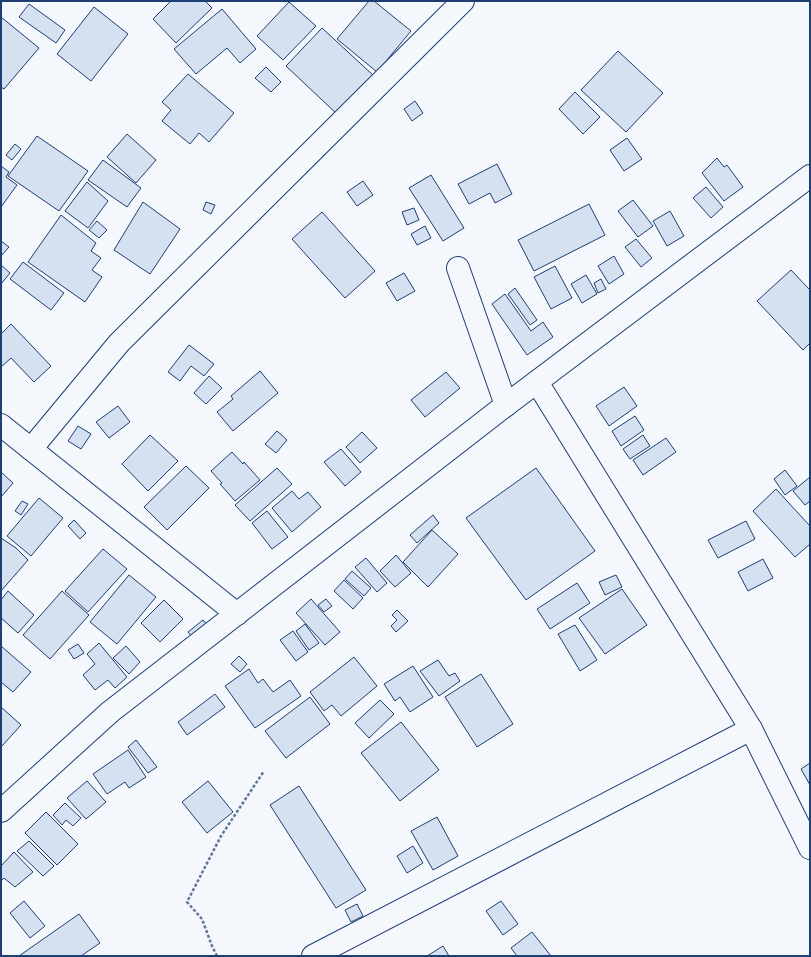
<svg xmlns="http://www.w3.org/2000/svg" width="811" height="957" font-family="Arial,sans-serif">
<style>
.building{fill:#d5e0f0;stroke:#1d3f73}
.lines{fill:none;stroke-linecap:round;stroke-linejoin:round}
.street-casing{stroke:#1d3f73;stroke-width:24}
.path{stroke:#5e769c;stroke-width:2.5;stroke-dasharray:3 2;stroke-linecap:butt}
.street{stroke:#f4f7fb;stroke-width:22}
</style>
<rect width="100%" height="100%" fill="#f4f7fb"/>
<!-- building -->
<g class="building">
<path d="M171 1H205L212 8 176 43 153 19Z"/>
<path d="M369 1H374L411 31 377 72 337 39Z"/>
<path d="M289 2 316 26 283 60 257 36Z"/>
<path d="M29 4 65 30 56 43 19 17Z"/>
<path d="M94 7 128 34 91 81 57 54Z"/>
<path d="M222 9 256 49 240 63 227 48 196 74 174 49Z"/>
<path d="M1 17 39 48 4 89 1 87Z"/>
<path d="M322 28 374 76 338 115 286 66Z"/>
<path d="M618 51 663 93 626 132 581 90Z"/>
<path d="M266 67 281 82 271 92 255 78Z"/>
<path d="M188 74 234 113 209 142 199 133 190 144 162 121 171 110 162 102Z"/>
<path d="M575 92 600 117 583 134 559 109Z"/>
<path d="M415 101 423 113 412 121 404 109Z"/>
<path d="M127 134 156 160 136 183 107 157Z"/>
<path d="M37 136 88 171 59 211 8 176Z"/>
<path d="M627 138 642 159 624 171 610 150Z"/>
<path d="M15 144 21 149 12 160 6 155Z"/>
<path d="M717 158 724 167 727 165 743 187 724 201 702 173Z"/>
<path d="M103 160 141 188 127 207 88 180Z"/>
<path d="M497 164 512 194 495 203 490 193 469 204 458 184Z"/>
<path d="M1 166 9 172 6 177 17 185 1 207Z"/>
<path d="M431 175 464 228 443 241 409 188Z"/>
<path d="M363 181 373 195 357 206 347 192Z"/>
<path d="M87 182 108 201 88 228 65 211Z"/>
<path d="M706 187 723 207 711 218 693 198Z"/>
<path d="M633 200 653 226 638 237 618 211Z"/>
<path d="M143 202 180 229 150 274 114 250Z"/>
<path d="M206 202 215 205 211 214 203 210Z"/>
<path d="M589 204 605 235 534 271 518 240Z"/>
<path d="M414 208 419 220 407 225 402 212Z"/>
<path d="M670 211 684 236 667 246 653 221Z"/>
<path d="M322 212 375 271 345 298 292 239Z"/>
<path d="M61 215 96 243 91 251 101 258 92 270 102 277 85 302 28 262Z"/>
<path d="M97 221 107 230 99 238 89 230Z"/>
<path d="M425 226 431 238 417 245 411 234Z"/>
<path d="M636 239 652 258 641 267 625 247Z"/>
<path d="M1 241 9 247 1 256Z"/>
<path d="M614 256 624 274 609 284 598 266Z"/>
<path d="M23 262 64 293 51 310 10 279Z"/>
<path d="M1 265 10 273 1 284Z"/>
<path d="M555 266 572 298 551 309 534 277Z"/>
<path d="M791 270 810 290V343L803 350 757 301Z"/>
<path d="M404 273 415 291 397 301 386 283Z"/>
<path d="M586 275 597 294 582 303 571 284Z"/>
<path d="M601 279 606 289 598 293 594 283Z"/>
<path d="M515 288 537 320 530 325 508 294Z"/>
<path d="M505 294 531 331 543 322 553 337 527 355 492 304Z"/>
<path d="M11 324 51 366 34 382 11 358 1 367V334Z"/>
<path d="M189 345 214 364 204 376 191 366 180 381 168 372Z"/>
<path d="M260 371 278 393 233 431 217 412 233 399 231 396Z"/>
<path d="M446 372 460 388 425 417 411 400Z"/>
<path d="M209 376 222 388 206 404 194 393Z"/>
<path d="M624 387 637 406 609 426 596 406Z"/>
<path d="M118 406 130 422 109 438 96 422Z"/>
<path d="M635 416 644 430 621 446 612 431Z"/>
<path d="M78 426 91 434 81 449 68 441Z"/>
<path d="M277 431 287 440 276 453 265 444Z"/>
<path d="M362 432 377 448 360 463 346 447Z"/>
<path d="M150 435 178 461 148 491 122 464Z"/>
<path d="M643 435 650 446 630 459 623 449Z"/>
<path d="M666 438 676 452 643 475 633 460Z"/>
<path d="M341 449 361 472 345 486 324 462Z"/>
<path d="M232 452 243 464 244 462 260 480 235 501 220 484 222 483 211 471Z"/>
<path d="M186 466 209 488 167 530 144 507Z"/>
<path d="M277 468 292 484 250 521 235 505Z"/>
<path d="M536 468 595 551 526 600 466 518Z"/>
<path d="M785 470 797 486 785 495 774 479Z"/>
<path d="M1 472 13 483 1 497Z"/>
<path d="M810 477V501L805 505 793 491Z"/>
<path d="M776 489 810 526V544L795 557 753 511Z"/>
<path d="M292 491 299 499 308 492 321 507 292 532 272 508Z"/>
<path d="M39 498 63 518 31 556 7 536Z"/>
<path d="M22 501 28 504 21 515 15 511Z"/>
<path d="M267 511 288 537 272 549 252 523Z"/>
<path d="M433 515 439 523 417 543 410 535Z"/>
<path d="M74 520 86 533 80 539 68 526Z"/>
<path d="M746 521 755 539 718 558 708 540Z"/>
<path d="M432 530 458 554 428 587 403 562Z"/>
<path d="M1 538 16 548 28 560 1 591Z"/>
<path d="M103 549 127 569 88 612 65 591Z"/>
<path d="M396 555 411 573 395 587 380 571Z"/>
<path d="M366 558 387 583 377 592 355 567Z"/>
<path d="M763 559 773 578 748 591 738 572Z"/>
<path d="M352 571 371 588 364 596 345 579Z"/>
<path d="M129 575 156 597 117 644 90 622Z"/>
<path d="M616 575 622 587 605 595 599 582Z"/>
<path d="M344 580 363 598 353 609 334 591Z"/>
<path d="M577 583 590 603 550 629 537 609Z"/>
<path d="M622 589 647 625 605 654 579 618Z"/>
<path d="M8 591 34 615 18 633 1 618V600Z"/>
<path d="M62 591 89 615 50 659 23 635Z"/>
<path d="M311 599 340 632 325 645 296 613Z"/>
<path d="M326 599 332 606 324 612 318 605Z"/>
<path d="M164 600 183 619 160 642 141 623Z"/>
<path d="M397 610 408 621 396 632 391 626 397 620 392 615Z"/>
<path d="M203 620 208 626 193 638 188 632Z"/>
<path d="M305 624 319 643 309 650 296 631Z"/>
<path d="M575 625 597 660 580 671 558 634Z"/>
<path d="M293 631 308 652 296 661 280 640Z"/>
<path d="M99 643 127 677 115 688 108 680 95 690 83 675 95 664 87 654Z"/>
<path d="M78 644 84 653 74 659 68 650Z"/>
<path d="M1 646 31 672 13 692 1 682Z"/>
<path d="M126 646 140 662 129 674 113 658Z"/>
<path d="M239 656 247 664 240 672 231 664Z"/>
<path d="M354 657 377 686 341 716 332 705 324 711 310 692Z"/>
<path d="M438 660 449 676 455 673 460 681 439 696 420 671Z"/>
<path d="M413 666 433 697 410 712 400 697 395 701 384 684Z"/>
<path d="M249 669 258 683 263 679 273 692 290 680 301 696 255 728 225 686Z"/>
<path d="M481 674 513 724 477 747 445 697Z"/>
<path d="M215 694 225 707 187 735 178 722Z"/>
<path d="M310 697 330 724 286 758 265 731Z"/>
<path d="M380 700 394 714 369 738 355 723Z"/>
<path d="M1 707 21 725 2 746H1Z"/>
<path d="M401 722 439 770 400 801 361 753Z"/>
<path d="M136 740 157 767 148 773 128 747Z"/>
<path d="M128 750 146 777 129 788 125 782 107 794 93 774Z"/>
<path d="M810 763V785L801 769Z"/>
<path d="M87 781 106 802 86 819 67 798Z"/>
<path d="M208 781 233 812 207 833 182 802Z"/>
<path d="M299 786 366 890 336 908 270 805Z"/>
<path d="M65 803 81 818 73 826 66 820 62 825 53 815Z"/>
<path d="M46 812 78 844 57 865 25 833Z"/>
<path d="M437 817 458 856 433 870 411 831Z"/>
<path d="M29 841 54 866 43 876 17 851Z"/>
<path d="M413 846 423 863 407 873 397 856Z"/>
<path d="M14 852 33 872 15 887 4 878 1 881V866Z"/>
<path d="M24 901 45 926 30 938 10 913Z"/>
<path d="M501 901 518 924 503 935 486 911Z"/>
<path d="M357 904 363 916 351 922 345 910Z"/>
<path d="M79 914 100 943 81 956H19Z"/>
<path d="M532 932 551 956H517L511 948Z"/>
<path d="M443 946 449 956H427Z"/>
</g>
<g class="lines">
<defs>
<g id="street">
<path d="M458 268 506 405"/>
<path d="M537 382 751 729 810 848"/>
<path d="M1 425 237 614"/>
<path d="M31 449 119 343 463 1"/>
<path d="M1 811 110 712 506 405 810 176"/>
<path d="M313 956 751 729"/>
</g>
</defs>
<!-- street casing -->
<use href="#street" class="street-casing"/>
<!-- path -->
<path class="path" d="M217 956 212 946 202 919 187 902 221 836 264 771"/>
<!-- street -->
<use href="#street" class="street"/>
</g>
<!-- border -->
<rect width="811" height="957" fill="none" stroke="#1d3f73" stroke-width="4"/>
</svg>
